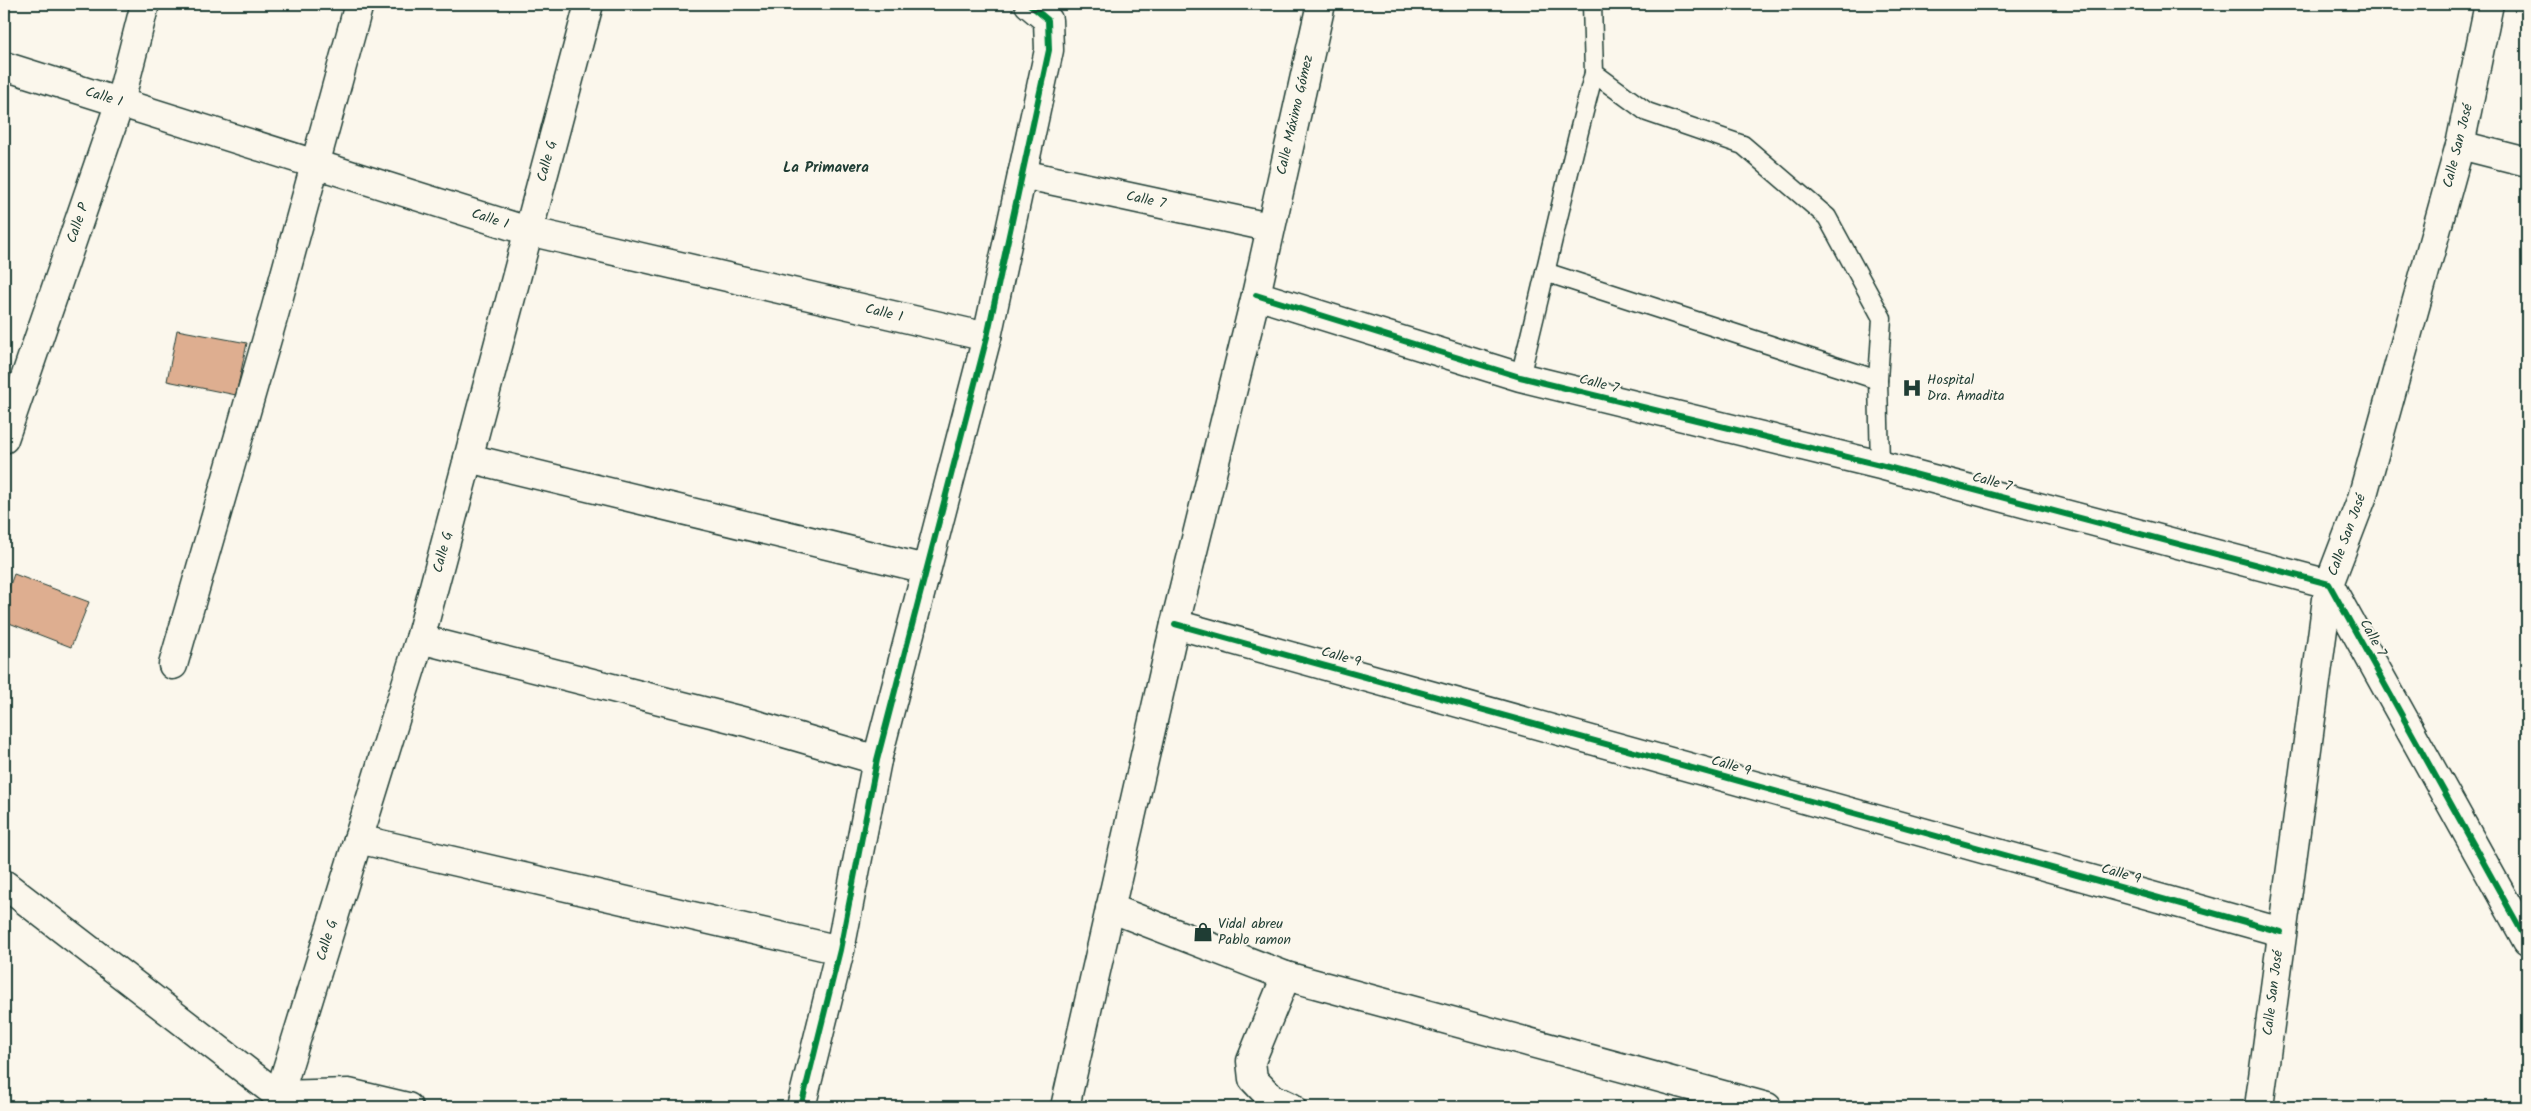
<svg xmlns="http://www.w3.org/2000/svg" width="2531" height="1111" font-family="Kalam,sans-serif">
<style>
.building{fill:#deae90;stroke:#1f3d34}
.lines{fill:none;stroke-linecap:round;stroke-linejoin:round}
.service-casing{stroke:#1f3d34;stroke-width:21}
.minor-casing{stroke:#1f3d34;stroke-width:31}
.service{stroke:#fbf7ec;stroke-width:18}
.minor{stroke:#fbf7ec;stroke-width:28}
.cycleway-casing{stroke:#fbf7ec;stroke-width:9}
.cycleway{stroke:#00873e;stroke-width:6}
.labels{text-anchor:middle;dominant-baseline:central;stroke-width:4;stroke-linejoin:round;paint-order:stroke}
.street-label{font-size:14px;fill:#1f3d34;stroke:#fbf7ec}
.poi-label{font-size:14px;fill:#1f3d34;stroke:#fbf7ec;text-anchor:start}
.neighbourhood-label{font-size:15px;font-weight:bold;fill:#1f3d34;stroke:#fbf7ec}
</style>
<rect width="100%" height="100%" fill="#fbf7ec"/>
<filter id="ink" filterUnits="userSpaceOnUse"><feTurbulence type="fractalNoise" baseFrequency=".02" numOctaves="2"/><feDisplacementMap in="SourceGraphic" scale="10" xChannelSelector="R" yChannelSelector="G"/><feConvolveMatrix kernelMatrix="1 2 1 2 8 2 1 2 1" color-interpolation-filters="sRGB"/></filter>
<g filter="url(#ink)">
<!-- building -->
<g class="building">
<path d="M177 330 247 343 236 395 167 381Z"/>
<path d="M14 574 89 602 71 647 4 621V601Z"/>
</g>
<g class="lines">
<defs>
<g id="service">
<path d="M1592 4 1594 73 1647 112 1743 145 1827 217 1882 318 1878 380 1880 465"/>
<path d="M1545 272 1878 380"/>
<path d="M1520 377C1545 276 1567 174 1594 73"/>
</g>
<g id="minor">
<path d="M4 66 528 231 987 337"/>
<path d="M2460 145 2527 162"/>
<path d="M1022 174 1269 227"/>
<path d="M1256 295 1520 377 1880 465 2329 584 2527 941"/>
<path d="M4 439 120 102 145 4"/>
<path d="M468 458 926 569"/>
<path d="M1175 624 2281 932"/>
<path d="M420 639 750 723 877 760"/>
<path d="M173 665 275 311 359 4"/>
<path d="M358 839 840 950"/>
<path d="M4 884 292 1106"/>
<path d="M1110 908 1286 976 1767 1107"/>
<path d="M1286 976 1251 1061 1253 1079 1270 1097 1291 1107"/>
<path d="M279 1095 420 639 589 4"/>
<path d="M279 1095 349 1093 408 1107"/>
<path d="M801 1107 840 950 877 760 987 337 1049 50 1048 20 1029 4"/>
<path d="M1065 1107 1175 624 1256 295 1321 4"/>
<path d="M2259 1107 2329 584 2362 498 2460 145 2489 4"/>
</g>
</defs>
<!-- service casing -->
<use href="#service" class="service-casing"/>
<!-- minor casing -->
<use href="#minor" class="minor-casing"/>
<!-- service -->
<use href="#service" class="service"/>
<!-- minor -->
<use href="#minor" class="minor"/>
<defs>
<g id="cycleway">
<path d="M1256 295 1520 377 1880 465 2329 584 2527 941"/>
<path d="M1175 624 2281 932"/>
<path d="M801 1107 840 950 877 760 987 337 1049 50 1048 20 1029 4"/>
</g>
</defs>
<!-- cycleway casing -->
<use href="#cycleway" class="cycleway-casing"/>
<!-- cycleway -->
<use href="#cycleway" class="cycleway"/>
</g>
</g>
<!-- icons -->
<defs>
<symbol id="hospital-bare" viewBox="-9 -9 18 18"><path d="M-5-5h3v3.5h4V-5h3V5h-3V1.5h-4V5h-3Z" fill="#1f3d34" stroke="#fbf7ec" stroke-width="2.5" paint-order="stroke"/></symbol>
<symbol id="shop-bare" viewBox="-9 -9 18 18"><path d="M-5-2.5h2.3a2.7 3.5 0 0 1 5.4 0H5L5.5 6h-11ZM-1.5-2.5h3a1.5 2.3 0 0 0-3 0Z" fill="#1f3d34" stroke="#fbf7ec" stroke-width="2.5" paint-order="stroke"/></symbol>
</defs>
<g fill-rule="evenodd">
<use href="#hospital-bare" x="1898" y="374" width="28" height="28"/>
<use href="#shop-bare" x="1189" y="918" width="28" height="28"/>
</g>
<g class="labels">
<!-- street labels -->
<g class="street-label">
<text transform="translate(104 97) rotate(17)">Calle 1</text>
<text transform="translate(1295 115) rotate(-77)">Calle Máximo Gómez</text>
<text transform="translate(2458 146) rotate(-76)">Calle San José</text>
<text transform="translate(547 161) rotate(-75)">Calle G</text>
<text transform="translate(1146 200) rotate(12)">Calle 7</text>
<text transform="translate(490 219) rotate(18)">Calle 1</text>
<text transform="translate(78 223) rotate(-71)">Calle P</text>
<text transform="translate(884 313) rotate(13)">Calle 1</text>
<text transform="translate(1599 384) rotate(14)">Calle 7</text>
<text transform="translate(1992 482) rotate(15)">Calle 7</text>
<text transform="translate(2347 535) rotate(-70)">Calle San José</text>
<text transform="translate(443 552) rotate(-75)">Calle G</text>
<text transform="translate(2373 638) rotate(61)">Calle 7</text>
<text transform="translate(1341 657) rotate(16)">Calle 9</text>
<text transform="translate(1731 766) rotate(16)">Calle 9</text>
<text transform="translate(2121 874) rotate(16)">Calle 9</text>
<text transform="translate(327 940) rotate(-73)">Calle G</text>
<text transform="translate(2273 993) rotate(-83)">Calle San José</text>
</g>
<!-- poi labels -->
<g class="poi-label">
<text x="1927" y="380">Hospital<tspan x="1927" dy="16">Dra. Amadita</tspan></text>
<text x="1218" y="924">Vidal abreu<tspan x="1218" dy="16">Pablo ramon</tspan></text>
</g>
<!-- neighbourhood labels -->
<g class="neighbourhood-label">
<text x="826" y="168">La Primavera</text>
</g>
</g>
<!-- margin -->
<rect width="2531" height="1111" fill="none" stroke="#fbf7ec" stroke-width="20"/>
<rect x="10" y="10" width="2511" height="1091" fill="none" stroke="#1f3d34" stroke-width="2" filter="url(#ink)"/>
</svg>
